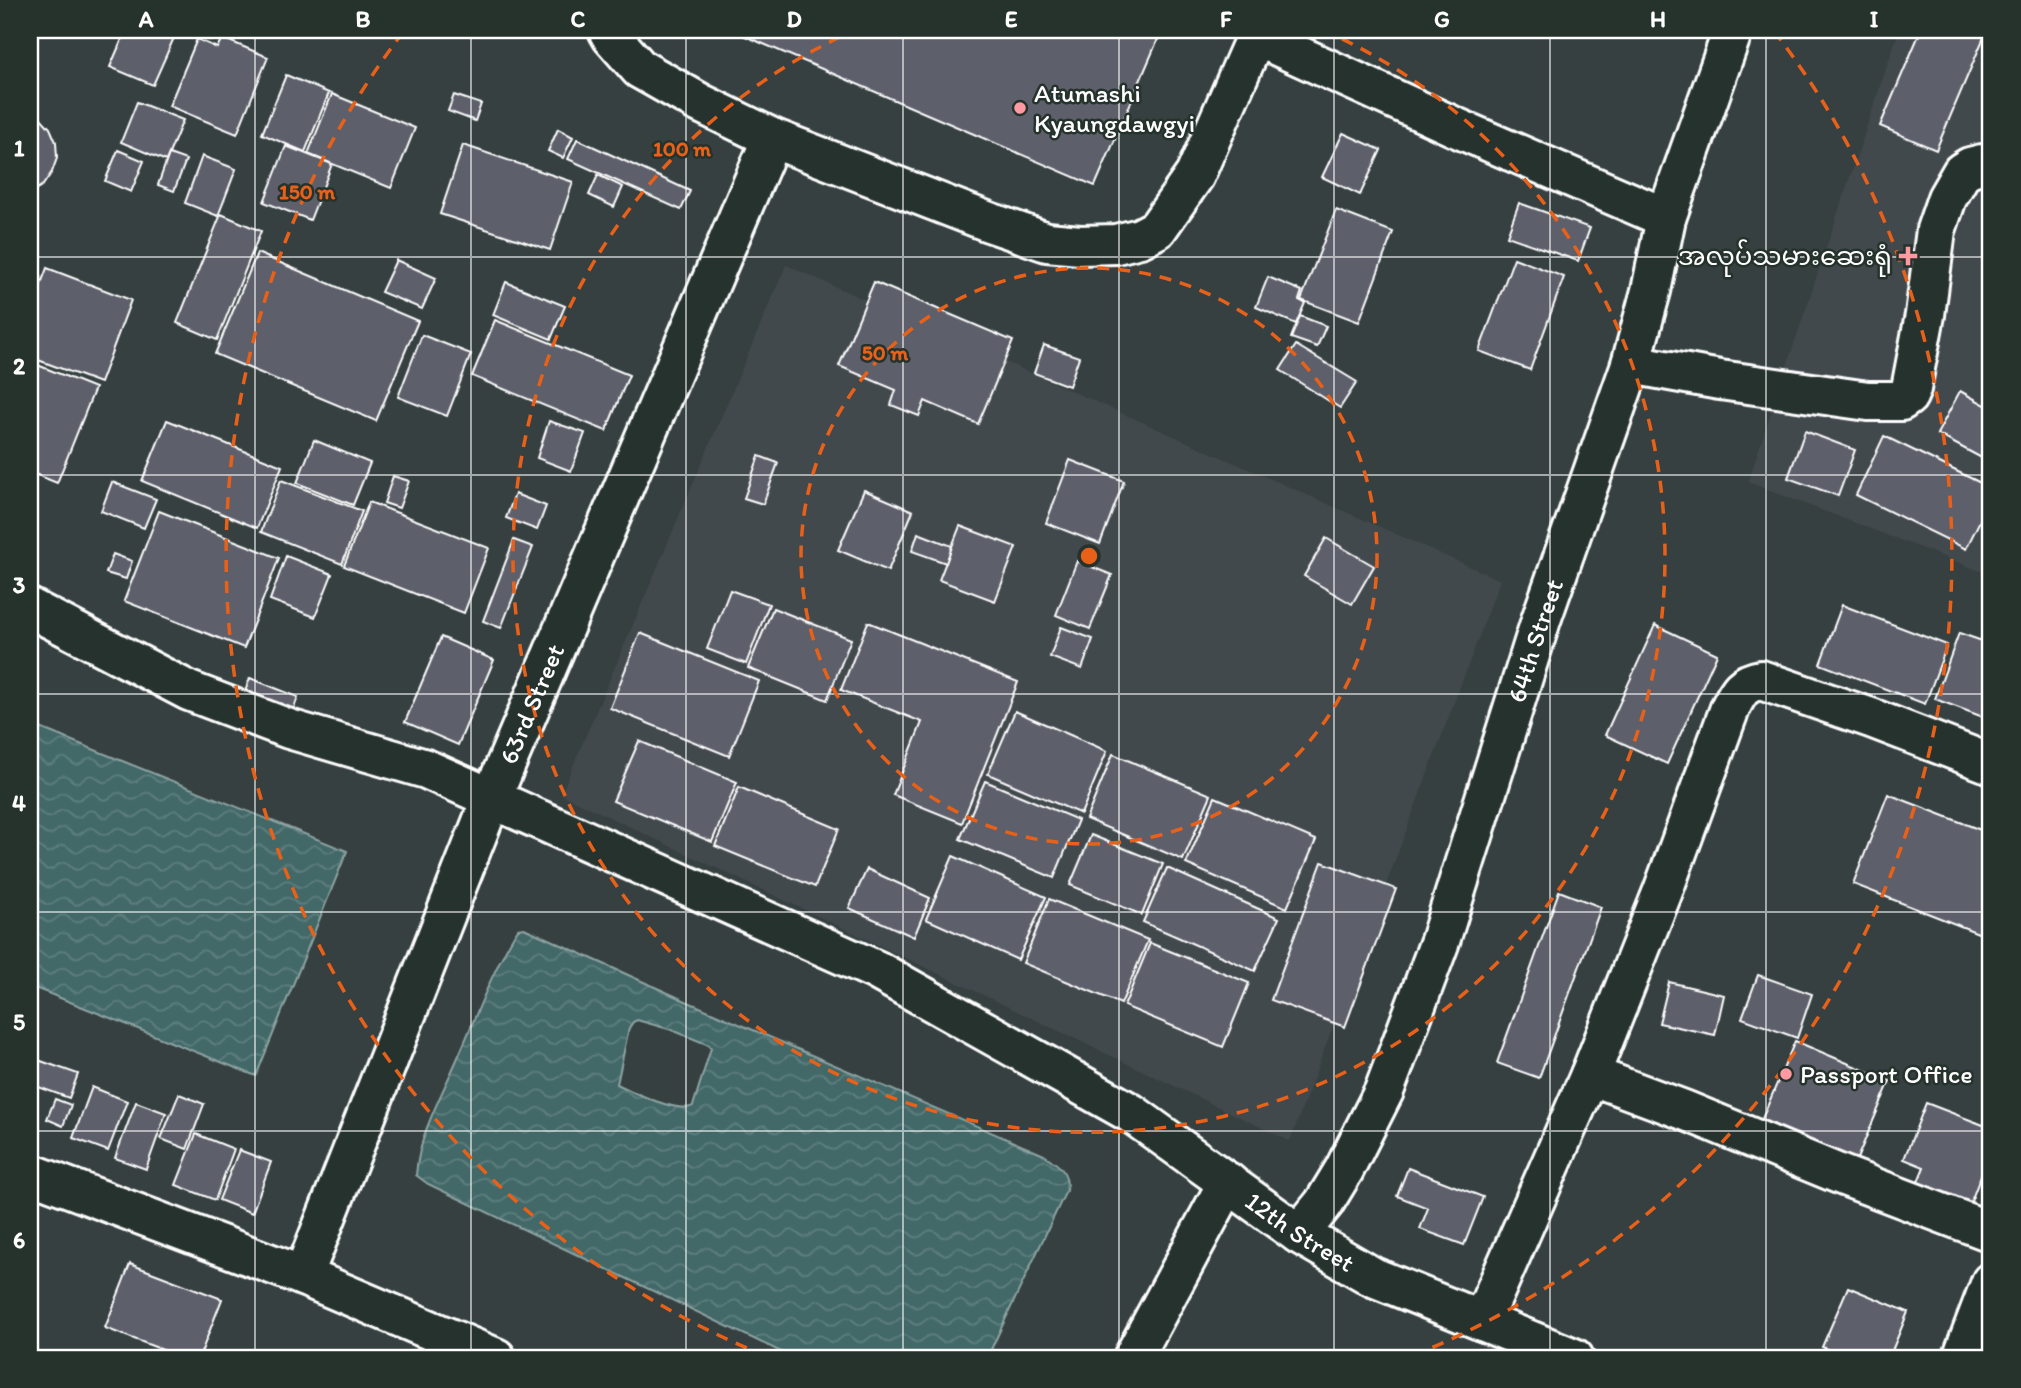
<svg xmlns="http://www.w3.org/2000/svg" width="2021" height="1388" font-family="Itim,'Noto Sans Myanmar',sans-serif">
<style>
.built{fill:#42494d}
.water{fill:url(#water-waves);stroke:#8ea4a4;stroke-width:2;fill-rule:evenodd}
.building{fill:#5d5e6b;stroke:#fff;stroke-width:2}
.lines{fill:none;stroke-linecap:round;stroke-linejoin:round}
.minor-casing{stroke:#fff;stroke-width:44}
.minor{stroke:#26332d;stroke-width:38}
.grid{fill:none;stroke:#fff;stroke-width:2;stroke-opacity:0.55}
.ring{fill:none;stroke:#e96118;stroke-width:3.5;stroke-dasharray:12 9}
.poi-dot{fill:#ff9aa2;stroke:#26332d;stroke-width:2.5}
.labels{text-anchor:middle;dominant-baseline:central;stroke-width:5;stroke-linejoin:round;paint-order:stroke}
.poi-label{font-size:26px;fill:#fff;stroke:#26332d;text-anchor:start}
.street-label{font-size:26px;fill:#fff;stroke:#26332d}
.centre{fill:#e96118;stroke:#26332d;stroke-width:3.5}
.ring-label{font-size:21px;text-anchor:middle;font-weight:bold;fill:#e96118;stroke:#26332d;stroke-width:5;stroke-linejoin:round;paint-order:stroke}
.neatline{fill:none;stroke:#fff;stroke-width:2.5}
.grid-label{font-size:23px;text-anchor:middle;font-weight:bold;fill:#fff}
</style>
<defs>
<pattern id="water-waves" width="16" height="10" patternUnits="userSpaceOnUse" patternTransform="scale(1.75)"><rect width="16" height="10" fill="#436868"/><path d="M0 5q4-4 8 0t8 0" fill="none" stroke="#5f7f7f"/></pattern>
</defs>
<rect width="100%" height="100%" fill="#364040"/>
<filter id="ink" filterUnits="userSpaceOnUse"><feTurbulence type="fractalNoise" baseFrequency=".0143" numOctaves="2"/><feDisplacementMap in="SourceGraphic" scale="14" xChannelSelector="R" yChannelSelector="G"/><feConvolveMatrix kernelMatrix="1 2 1 2 8 2 1 2 1" color-interpolation-filters="sRGB"/></filter>
<g filter="url(#ink)">
<!-- built -->
<g class="built">
<path d="M1899 30H1991V575L1748 482Z"/>
<path d="M786 265 1500 580 1290 1141 561 794Z"/>
</g>
<!-- water -->
<g class="water">
<path d="M30 724 347 851 256 1076 30 986Z"/>
<path d="M524 928 688 1002 1044 1155C1058 1164 1070 1172 1066 1191L987 1358H794L428 1184 416 1175C419 1133 443 1093 459 1055 477 1014 494 966 518 929ZM637 1020 672 1030 709 1045 711 1048 693 1106C679 1114 632 1092 617 1084L629 1028 633 1022Z"/>
</g>
<!-- building -->
<g class="building">
<path d="M126 30 177 31 153 85 110 67Z"/>
<path d="M186 30H215L211 40Z"/>
<path d="M731 30H1162L1095 186Z"/>
<path d="M1921 30H1987L1936 150 1880 126Z"/>
<path d="M222 38 268 57 237 134 169 106 197 39 217 48Z"/>
<path d="M286 75 329 93 305 152 262 134Z"/>
<path d="M332 94 415 128 391 188 308 154Z"/>
<path d="M454 95 481 104 475 121 448 111Z"/>
<path d="M137 102 183 120 166 161 121 142Z"/>
<path d="M30 112 39 116 50 128 56 142 57 158 52 172 43 185 30 193Z"/>
<path d="M558 129 573 137 563 158 548 151Z"/>
<path d="M1343 133 1381 150 1360 195 1322 177Z"/>
<path d="M577 139 690 191 681 210 568 159Z"/>
<path d="M463 145 573 182 550 250 440 214Z"/>
<path d="M286 146 332 164 310 220 264 202Z"/>
<path d="M118 150 144 161 131 192 105 181Z"/>
<path d="M169 154 186 160 174 191 158 185Z"/>
<path d="M202 156 236 169 218 216 185 203Z"/>
<path d="M598 175 623 187 614 207 589 195Z"/>
<path d="M1519 203 1590 228 1578 261 1507 236Z"/>
<path d="M1336 210 1393 232 1359 322 1301 300Z"/>
<path d="M221 214 261 231 217 340 177 323Z"/>
<path d="M257 253 418 321 376 421 215 354Z"/>
<path d="M1514 258 1564 277 1530 370 1479 351Z"/>
<path d="M396 260 436 278 422 309 381 292Z"/>
<path d="M47 268 131 300 100 383 30 357V313Z"/>
<path d="M1268 277 1302 291 1299 300 1305 303 1296 324 1256 307Z"/>
<path d="M506 282 565 306 551 339 493 315Z"/>
<path d="M874 282 1013 341 978 424 925 401 919 416 891 405 896 390 839 366Z"/>
<path d="M1300 316 1326 326 1317 347 1291 338Z"/>
<path d="M495 320 629 375 606 431 472 376Z"/>
<path d="M422 335 471 354 447 416 398 397Z"/>
<path d="M1044 345 1079 357 1069 386 1034 373Z"/>
<path d="M1296 345 1357 382 1340 408 1280 370Z"/>
<path d="M30 362 95 388 57 483 30 472Z"/>
<path d="M1960 391 1991 408V463L1937 434Z"/>
<path d="M167 420 282 466 257 528 142 481Z"/>
<path d="M549 421 585 433 571 471 537 458Z"/>
<path d="M1805 431 1855 450 1838 496 1788 478Z"/>
<path d="M1884 436 1991 488V498L1966 549 1856 495Z"/>
<path d="M314 440 370 463 353 505 297 483Z"/>
<path d="M759 456 778 463 763 504 744 498Z"/>
<path d="M1070 460 1124 481 1100 544 1046 523Z"/>
<path d="M393 476 409 481 399 508 384 503Z"/>
<path d="M281 480 362 511 342 564 261 532Z"/>
<path d="M112 482 156 499 144 528 101 511Z"/>
<path d="M864 490 913 511 888 571 838 550Z"/>
<path d="M515 494 546 506 537 530 506 518Z"/>
<path d="M369 502 489 548 464 613 344 566Z"/>
<path d="M159 511 279 558 244 648 124 601Z"/>
<path d="M960 526 1016 547 995 601 939 580Z"/>
<path d="M918 533 952 546 946 563 912 551Z"/>
<path d="M1326 538 1374 566 1352 604 1304 576Z"/>
<path d="M514 540 533 547 501 628 483 621Z"/>
<path d="M113 554 132 561 126 579 106 573Z"/>
<path d="M286 556 332 574 315 617 270 600Z"/>
<path d="M1077 561 1112 575 1090 629 1056 615Z"/>
<path d="M730 590 769 604 746 664 707 649Z"/>
<path d="M1842 605 1947 645 1925 704 1820 664Z"/>
<path d="M773 608 851 639 827 700 748 668Z"/>
<path d="M868 622 1018 682 962 823 893 795 922 722 841 690Z"/>
<path d="M1655 625 1717 654 1667 764 1605 735Z"/>
<path d="M1061 627 1093 639 1082 669 1050 657Z"/>
<path d="M640 633 759 681 729 756 610 708Z"/>
<path d="M1959 633 1991 644V720L1935 699Z"/>
<path d="M441 637 494 660 458 745 405 722Z"/>
<path d="M250 678 298 697 288 724 240 706Z"/>
<path d="M1015 711 1107 751 1081 814 988 774Z"/>
<path d="M639 741 737 782 712 842 613 801Z"/>
<path d="M1113 754 1211 795 1183 860 1086 819Z"/>
<path d="M985 781 1078 820 1054 878 960 839Z"/>
<path d="M739 787 839 829 815 887 715 846Z"/>
<path d="M1888 794 1991 834V938L1853 884Z"/>
<path d="M1215 797 1316 840 1287 908 1186 864Z"/>
<path d="M1091 835 1163 864 1142 915 1070 885Z"/>
<path d="M953 856 1046 897 1018 960 926 919Z"/>
<path d="M1322 862 1396 889 1345 1027 1271 1000Z"/>
<path d="M1167 868 1279 918 1255 971 1143 922Z"/>
<path d="M867 869 930 898 914 937 849 908Z"/>
<path d="M1559 891 1601 907 1539 1078 1497 1063Z"/>
<path d="M1049 899 1148 940 1121 1004 1023 963Z"/>
<path d="M1150 943 1249 983 1223 1047 1124 1006Z"/>
<path d="M1758 975 1812 994 1797 1038 1742 1018Z"/>
<path d="M1669 982 1724 995 1715 1035 1659 1023Z"/>
<path d="M1795 1041 1890 1081 1851 1173 1756 1133Z"/>
<path d="M38 1060 78 1074 69 1098 30 1084Z"/>
<path d="M92 1087 127 1101 108 1151 73 1138Z"/>
<path d="M179 1094 204 1104 187 1149 161 1139Z"/>
<path d="M55 1099 71 1105 63 1126 47 1119Z"/>
<path d="M136 1102 166 1113 146 1169 115 1158Z"/>
<path d="M1926 1103 1991 1128V1149L1970 1204 1917 1184 1924 1167 1904 1159Z"/>
<path d="M196 1134 234 1149 215 1200 176 1185Z"/>
<path d="M239 1150 271 1162 252 1213 219 1200Z"/>
<path d="M1408 1168 1483 1197 1464 1245 1420 1229 1428 1208 1397 1196Z"/>
<path d="M130 1264 222 1299 199 1358H184L105 1328Z"/>
<path d="M1848 1287 1908 1312 1889 1358H1848L1822 1347Z"/>
</g>
<g class="lines">
<defs>
<g id="minor">
<path d="M608 30 612 37 640 69 700 103 772 138 989 222 1047 242 1080 245 1116 244 1140 238 1157 229 1195 175 1256 36 1455 127 1666 218"/>
<path d="M1631 364 1720 380 1868 401H1901L1908 396 1911 389 1925 315 1936 230 1947 198 1962 172 1970 167 1982 164 1991 165"/>
<path id="s1" d="M30 608 189 691 289 729 426 769 876 970 1131 1113 1299 1234 1373 1277 1574 1358"/>
<path d="M1991 764 1871 718 1761 680C1742 683 1738 692 1730 708L1663 891 1590 1075 1684 1110 1844 1176 1991 1232"/>
<path d="M30 1173 303 1276 496 1358"/>
<path id="s2" d="M1299 1234 1324 1203 1344 1170 1384 1091 1440 941 1541 620 1631 364 1651 291 1666 218 1733 30"/>
<path id="s3" d="M303 1276 492 797 772 138"/>
<path d="M1482 1321 1590 1075"/>
<path d="M1133 1358 1228 1182"/>
<path d="M1962 1358 1991 1282"/>
</g>
</defs>
<!-- minor casing -->
<use href="#minor" class="minor-casing"/>
<!-- minor -->
<use href="#minor" class="minor"/>
</g>
</g>
<!-- grid -->
<path class="grid" d="M255 30V1358M471 30V1358M686 30V1358M903 30V1358M1119 30V1358M1334 30V1358M1550 30V1358M1766 30V1358M30 257H1991M30 475H1991M30 694H1991M30 912H1991M30 1131H1991"/>
<!-- distance rings -->
<g class="ring">
<circle cx="1089" cy="556" r="288"/>
<path d="M1323 30A576 576 0 1 1 855 30"/>
<path d="M766 1356A863 863 0 0 1 404 31M1774 31A863 863 0 0 1 1412 1356"/>
</g>
<!-- markers -->
<g class="poi-dot">
<circle cx="1020" cy="108" r="7"/>
<path d="M1904.5 245.5h7v7h7v7h-7v7h-7v-7h-7v-7h7z"/>
<circle cx="1786" cy="1074" r="7"/>
</g>
<g class="labels">
<!-- poi labels -->
<g class="poi-label">
<text x="1034" y="93">Atumashi<tspan x="1034" dy="30">Kyaungdawgyi</tspan></text>
<text x="1892" y="256" text-anchor="end">အလုပ်သမားဆေးရုံ</text>
<text x="1800" y="1074">Passport Office</text>
</g>
<!-- street labels -->
<g class="street-label">
<text stroke="none"><textPath href="#s2" startOffset="642">64th Street</textPath></text>
<text stroke="none"><textPath href="#s3" startOffset="616">63rd Street</textPath></text>
<text stroke="none"><textPath href="#s1" startOffset="1421">12th Street</textPath></text>
</g>
</g>
<circle cx="1089" cy="556" r="10" class="centre"/>
<g class="ring-label">
<text x="682" y="156">100 m</text>
<text x="307" y="199">150 m</text>
<text x="885" y="360">50 m</text>
</g>
<!-- margin -->
<rect width="2021" height="1388" fill="none" stroke="#26332d" stroke-width="77"/>
<rect x="38" y="38" width="1944" height="1312" class="neatline"/>
<g class="grid-label">
<text x="146" y="27">A</text>
<text x="363" y="27">B</text>
<text x="578" y="27">C</text>
<text x="794" y="27">D</text>
<text x="1011" y="27">E</text>
<text x="1226" y="27">F</text>
<text x="1442" y="27">G</text>
<text x="1658" y="27">H</text>
<text x="1874" y="27">I</text>
<text x="19" y="156">1</text>
<text x="19" y="374">2</text>
<text x="19" y="593">3</text>
<text x="19" y="811">4</text>
<text x="19" y="1030">5</text>
<text x="19" y="1248">6</text>
</g>
</svg>
